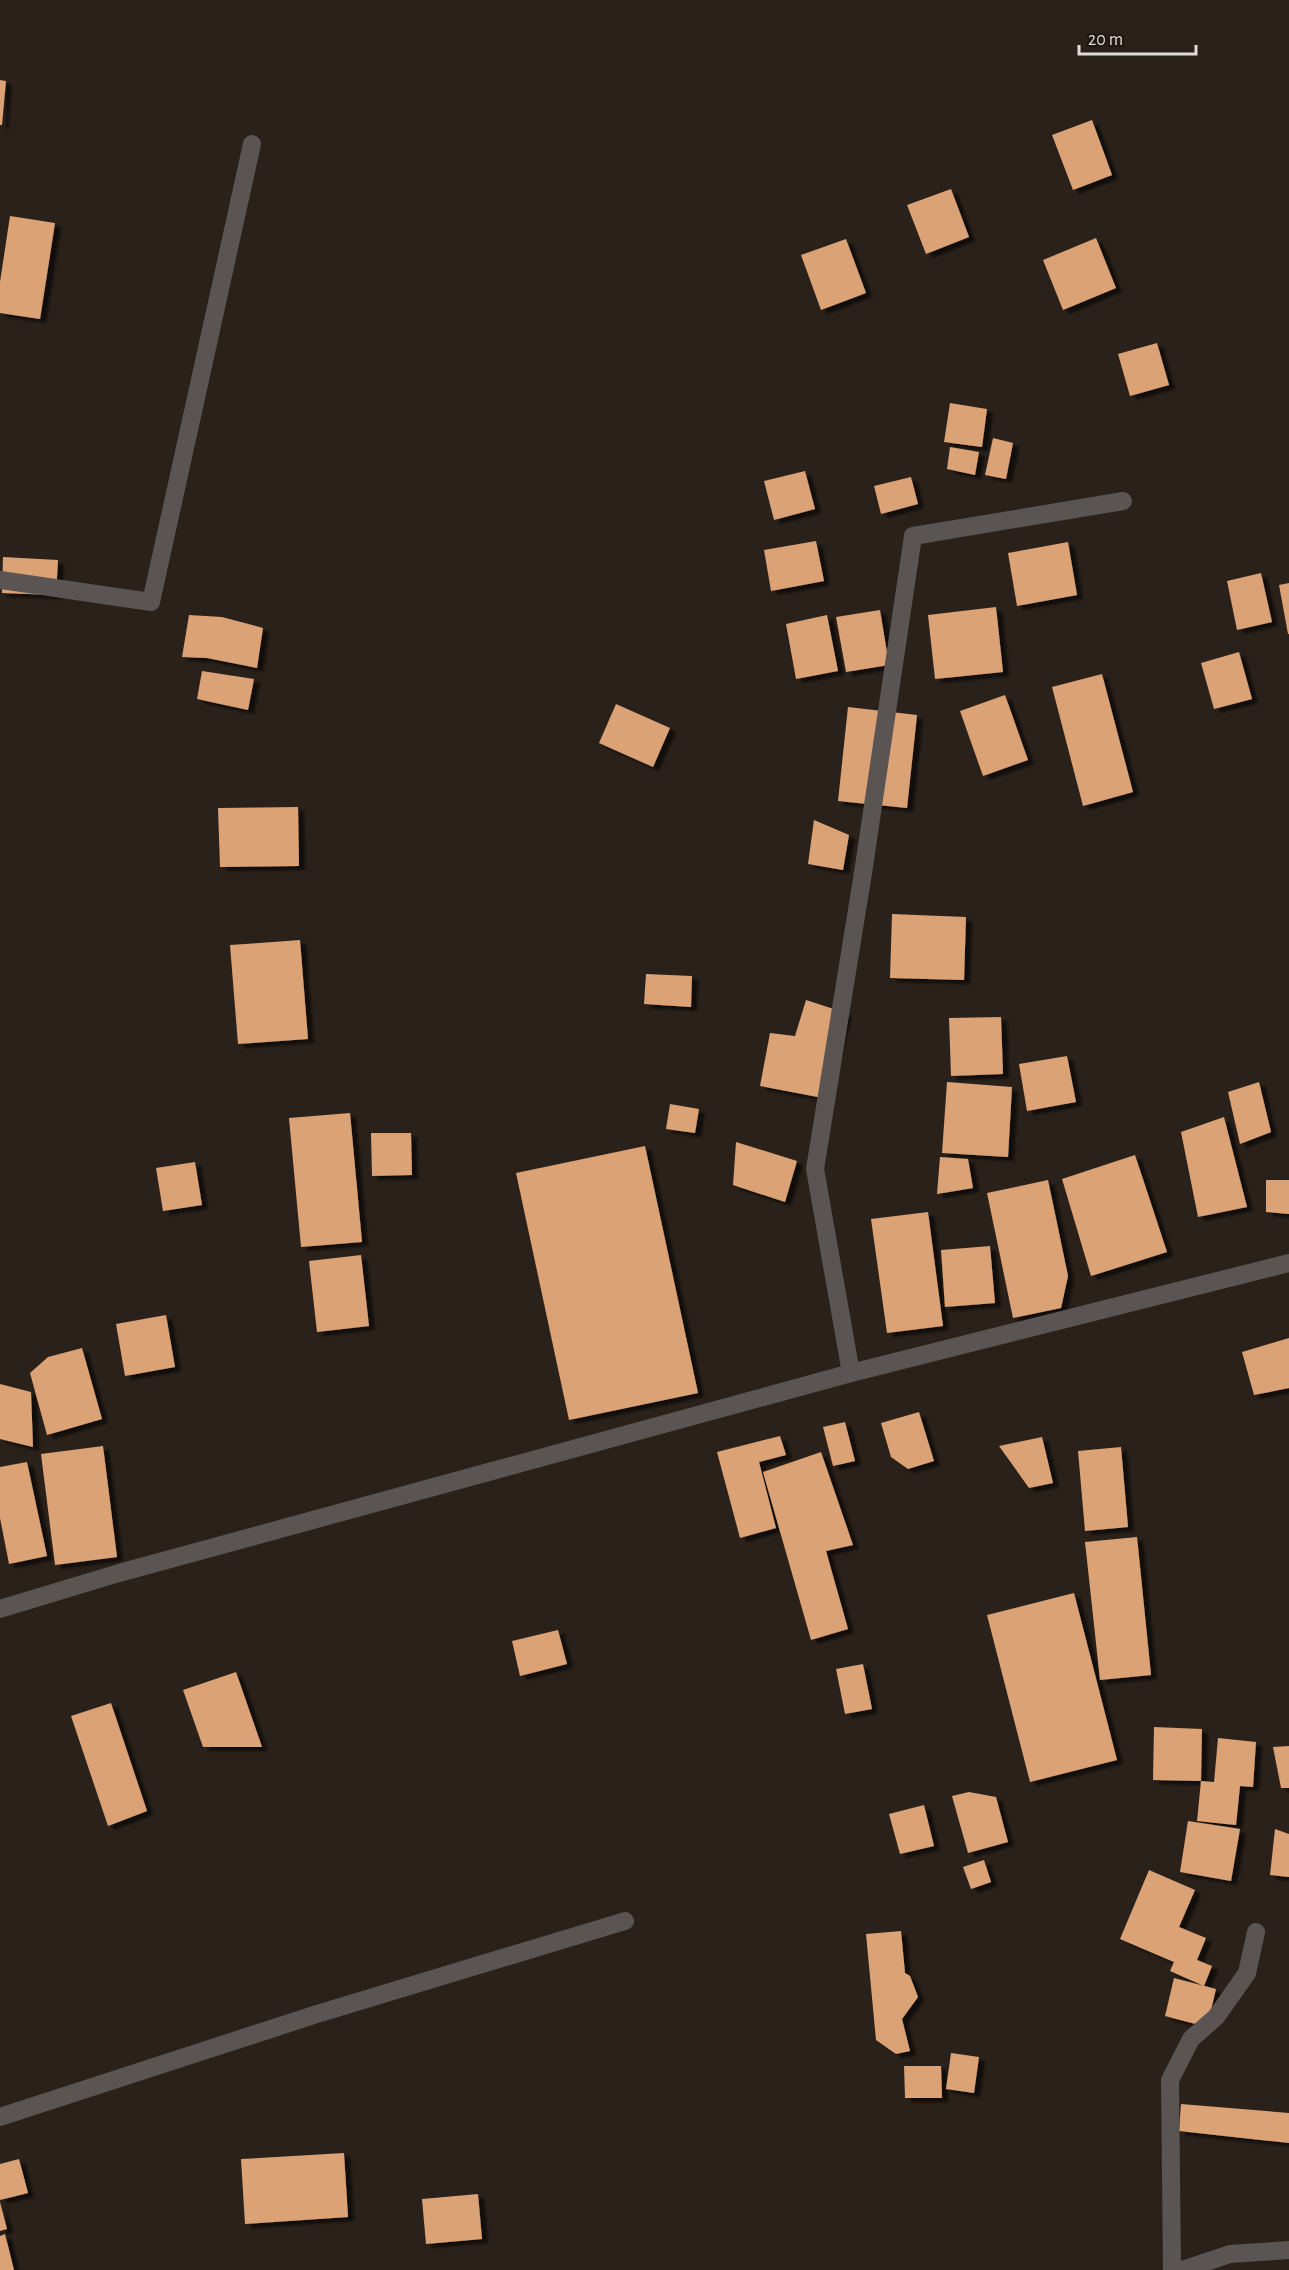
<svg xmlns="http://www.w3.org/2000/svg" width="1289" height="2270" font-family="'Alegreya Sans',sans-serif">
<style>
.building{fill:#dba275;filter:url(#shadow)}
.lines{fill:none;stroke-linecap:round;stroke-linejoin:round}
.minor{stroke:#5a5453;stroke-width:18}
</style>
<defs>
<filter id="shadow"><feDropShadow dx="6" dy="4" stdDeviation="1.5" flood-color="#0009"/></filter>
</defs>
<rect width="100%" height="100%" fill="#2a211a"/>
<!-- building -->
<g class="building">
<path d="M0 80 6 81 2 125H0Z"/>
<path d="M1092 120 1112 175 1073 190 1052 135Z"/>
<path d="M951 189 969 237 926 254 907 205Z"/>
<path d="M10 216 55 223 40 319 0 313V282Z"/>
<path d="M1096 238 1116 288 1063 310 1043 260Z"/>
<path d="M846 239 866 293 821 310 801 255Z"/>
<path d="M1157 343 1169 385 1130 396 1118 354Z"/>
<path d="M950 403 987 409 982 447 944 442Z"/>
<path d="M993 438 1013 443 1006 479 985 475Z"/>
<path d="M950 447 979 452 975 475 947 469Z"/>
<path d="M805 471 815 509 774 520 764 481Z"/>
<path d="M911 477 918 504 881 514 874 486Z"/>
<path d="M816 541 824 581 771 591 764 550Z"/>
<path d="M1068 542 1077 595 1017 606 1008 553Z"/>
<path d="M3 557 58 560 56 595 2 593Z"/>
<path d="M1261 573 1272 622 1237 630 1227 581Z"/>
<path d="M1289 583V634H1288L1279 585Z"/>
<path d="M996 607 1003 672 935 679 928 615Z"/>
<path d="M880 610 889 665 846 672 836 617Z"/>
<path d="M189 615 222 617 263 628 257 668 207 658 182 657Z"/>
<path d="M827 615 838 671 796 679 786 624Z"/>
<path d="M1239 652 1252 699 1214 709 1201 663Z"/>
<path d="M202 671 254 679 248 710 197 699Z"/>
<path d="M1102 674 1133 792 1083 806 1052 687Z"/>
<path d="M1005 695 1028 760 983 776 960 711Z"/>
<path d="M616 704 670 728 653 767 599 743Z"/>
<path d="M848 707 917 715 907 808 838 801Z"/>
<path d="M298 807 299 866 220 867 218 808Z"/>
<path d="M814 820 849 835 843 870 808 864Z"/>
<path d="M892 914 966 917 964 980 890 978Z"/>
<path d="M300 940 308 1039 238 1044 230 945Z"/>
<path d="M646 974 692 976 691 1007 644 1004Z"/>
<path d="M806 1000 846 1013 823 1098 760 1086 770 1033 795 1036Z"/>
<path d="M1001 1017 1003 1074 951 1076 949 1018Z"/>
<path d="M1067 1056 1076 1102 1027 1111 1019 1064Z"/>
<path d="M947 1082 1012 1087 1008 1157 942 1153Z"/>
<path d="M1259 1082 1271 1132 1240 1144 1228 1092Z"/>
<path d="M670 1104 699 1109 695 1133 666 1129Z"/>
<path d="M350 1113 362 1242 301 1247 289 1118Z"/>
<path d="M1224 1117 1247 1207 1198 1217 1181 1132Z"/>
<path d="M371 1133H411L412 1175 372 1176Z"/>
<path d="M736 1142 797 1161 785 1202 733 1185Z"/>
<path d="M645 1146 698 1393 569 1420 516 1173Z"/>
<path d="M1135 1155 1167 1252 1091 1276 1062 1179Z"/>
<path d="M940 1157 968 1159 973 1188 937 1194Z"/>
<path d="M195 1162 202 1205 163 1211 156 1168Z"/>
<path d="M1048 1180 1068 1276 1061 1308 1013 1318 987 1193Z"/>
<path d="M1266 1180H1289V1214L1266 1212Z"/>
<path d="M928 1212 943 1326 887 1333 871 1219Z"/>
<path d="M990 1246 995 1303 945 1307 941 1250Z"/>
<path d="M361 1255 369 1326 317 1332 309 1261Z"/>
<path d="M166 1315 175 1367 125 1376 116 1324Z"/>
<path d="M1289 1338V1388L1254 1395 1242 1352Z"/>
<path d="M82 1348 102 1419 47 1435 30 1373 48 1357Z"/>
<path d="M0 1384 31 1392 33 1447 0 1439Z"/>
<path d="M919 1412 934 1461 908 1469 891 1457 881 1423Z"/>
<path d="M845 1422 855 1461 833 1466 823 1427Z"/>
<path d="M780 1436 786 1455 759 1462 776 1528 740 1538 717 1452Z"/>
<path d="M1042 1437 1053 1483 1029 1488 999 1446Z"/>
<path d="M103 1446 117 1557 55 1565 41 1454Z"/>
<path d="M1121 1447 1128 1527 1085 1531 1078 1451Z"/>
<path d="M821 1452 853 1545 826 1551 848 1629 811 1640 763 1472Z"/>
<path d="M27 1462 47 1556 9 1564 0 1518V1467Z"/>
<path d="M1137 1537 1151 1675 1100 1680 1085 1542Z"/>
<path d="M1074 1593 1117 1760 1030 1782 987 1615Z"/>
<path d="M558 1630 567 1664 520 1676 512 1641Z"/>
<path d="M863 1664 872 1709 845 1714 836 1669Z"/>
<path d="M236 1672 262 1747H203L183 1690Z"/>
<path d="M111 1703 147 1811 108 1826 71 1716Z"/>
<path d="M1154 1727 1202 1729 1201 1781 1153 1780Z"/>
<path d="M1218 1738 1256 1742 1253 1787 1240 1786 1236 1825 1197 1821 1201 1781 1214 1782Z"/>
<path d="M1289 1746V1788H1281L1273 1747Z"/>
<path d="M969 1792 996 1797 1008 1842 968 1853 952 1796Z"/>
<path d="M924 1805 934 1846 900 1854 889 1814Z"/>
<path d="M1188 1821 1240 1829 1231 1881 1180 1872Z"/>
<path d="M1275 1829 1289 1834V1877L1270 1875Z"/>
<path d="M984 1860 991 1882 971 1889 963 1867Z"/>
<path d="M1149 1870 1195 1890 1179 1927 1206 1938 1197 1960 1212 1966 1204 1986 1170 1971 1174 1962 1120 1939Z"/>
<path d="M901 1931 905 1973 910 1976 918 1997 902 2019 910 2051 896 2054 876 2040 866 1934Z"/>
<path d="M1174 1978 1216 1989 1207 2027 1165 2016Z"/>
<path d="M951 2053 979 2057 974 2093 946 2089Z"/>
<path d="M904 2066H941L942 2098H905Z"/>
<path d="M1181 2104 1289 2113V2143L1179 2131Z"/>
<path d="M344 2153 348 2217 245 2224 241 2159Z"/>
<path d="M19 2159 28 2193 0 2200V2164Z"/>
<path d="M478 2194 482 2239 426 2244 422 2199Z"/>
<path d="M0 2202 7 2229 0 2231Z"/>
<path d="M5 2234 14 2270H0V2236Z"/>
</g>
<g class="lines">
<!-- minor -->
<g class="minor">
<path d="M0 580 151 602 252 144"/>
<path d="M851 1373 815 1169 863 873 913 536 1123 501"/>
<path d="M0 1609 119 1573 851 1373 1289 1263"/>
<path d="M0 2117 317 2014 625 1921"/>
<path d="M1172 2270 1170 2080 1191 2039 1216 2017 1247 1973 1256 1932"/>
<path d="M1182 2270 1230 2254 1289 2250"/>
</g>
</g>
<!-- scale -->
<path d="M1079 45v9h117v-9" fill="none" stroke="#e2dcd7" stroke-width="3"/>
<text x="1088" y="45" font-size="18" fill="#e2dcd7" stroke="#201711" stroke-width="4.5" paint-order="stroke">20 m</text>
</svg>
